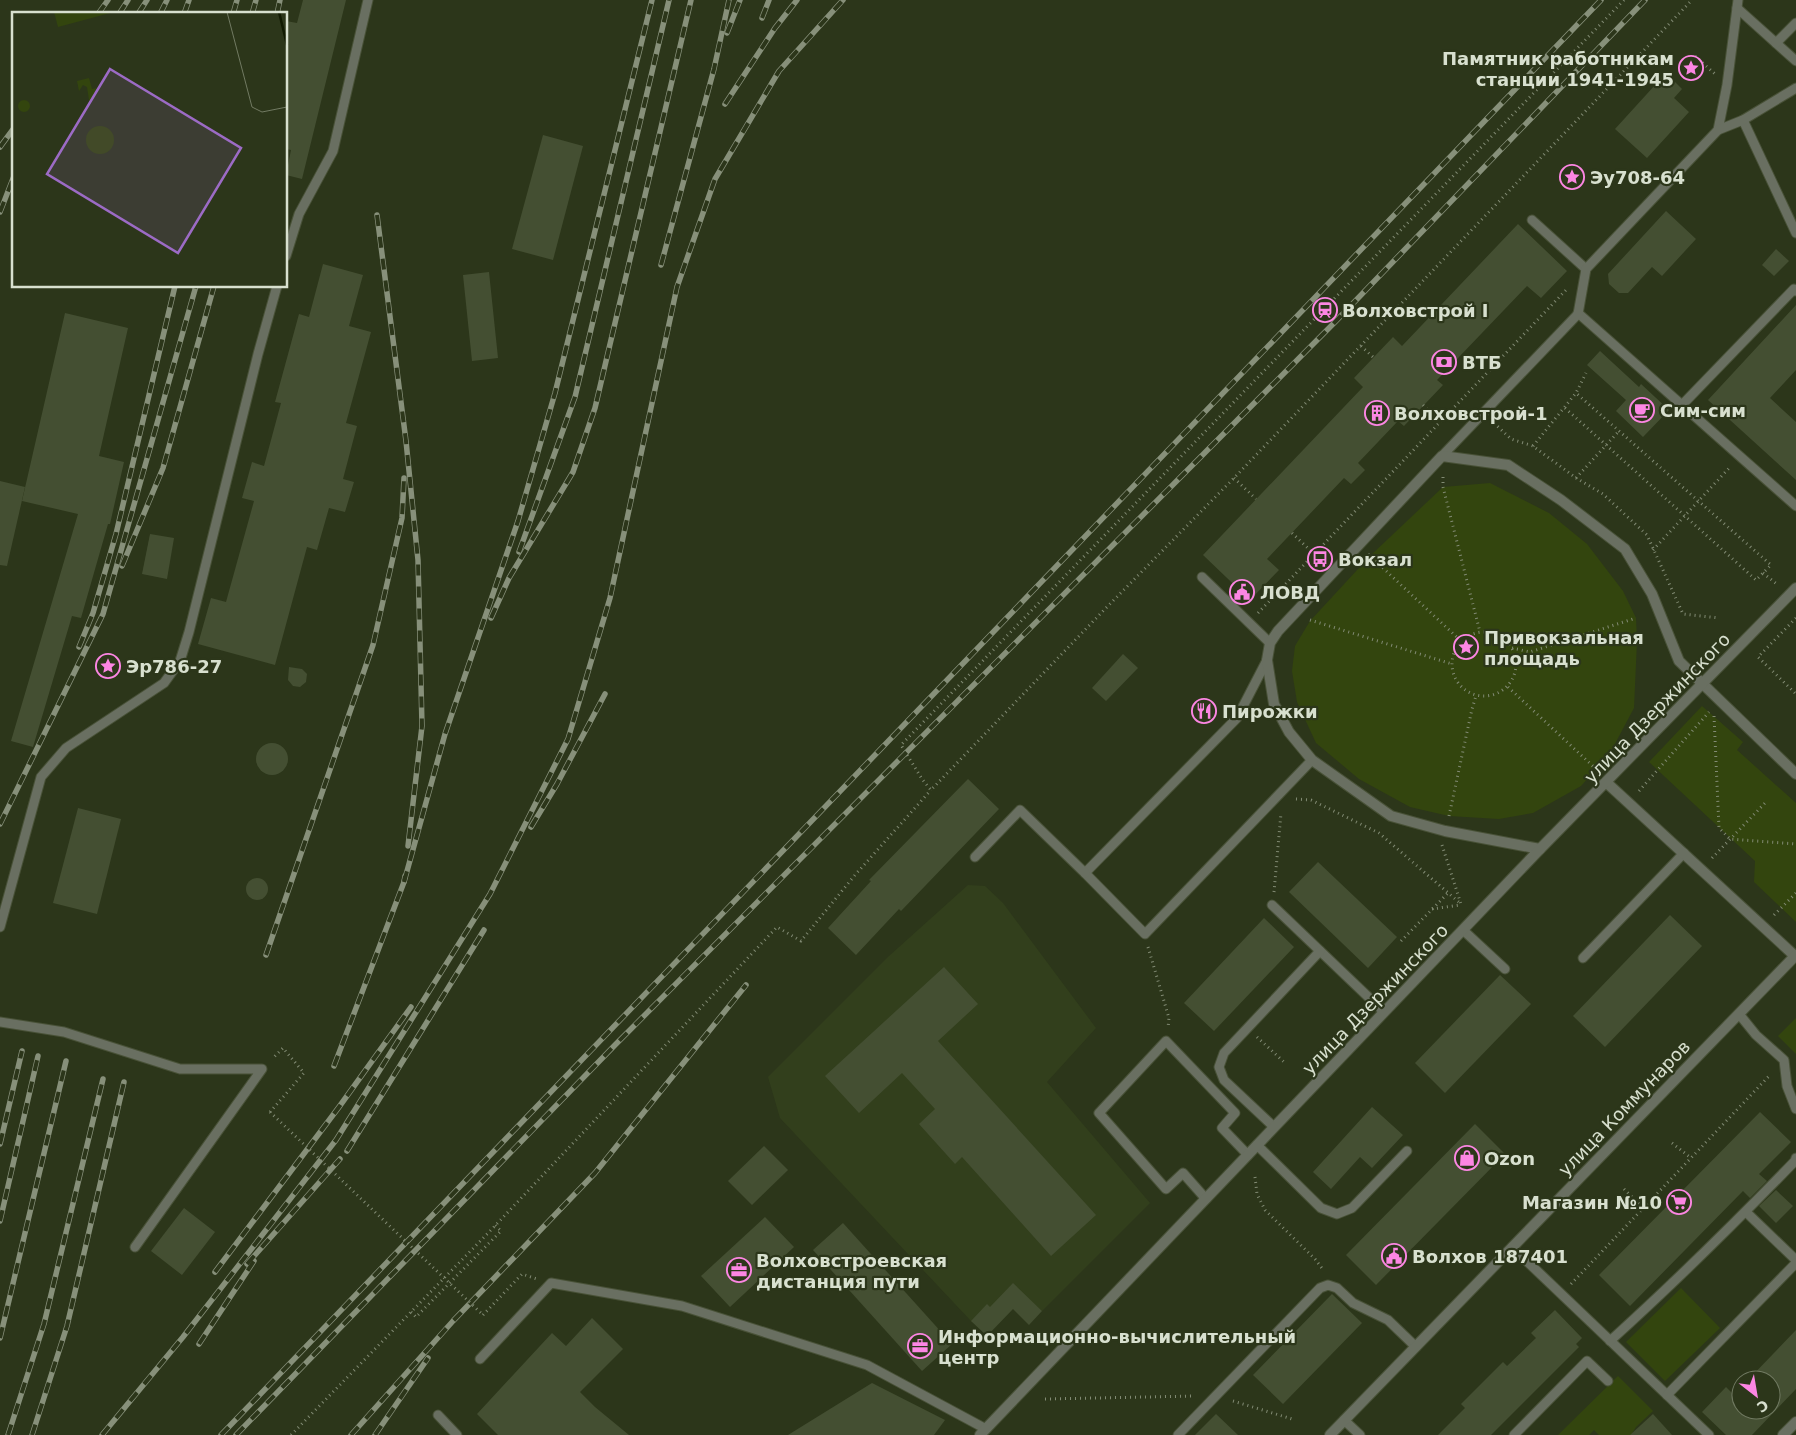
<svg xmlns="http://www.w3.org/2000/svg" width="1796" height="1435" font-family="'DejaVu Sans',sans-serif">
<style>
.built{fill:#323f1c}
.green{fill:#33450e}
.building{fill:#444f32}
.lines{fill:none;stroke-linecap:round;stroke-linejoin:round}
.service-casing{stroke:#485137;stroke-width:11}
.minor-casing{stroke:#485137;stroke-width:12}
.path{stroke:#828b74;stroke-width:3;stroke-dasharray:1 4;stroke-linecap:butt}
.service{stroke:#696f61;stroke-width:9}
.minor{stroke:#696f61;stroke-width:10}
.rail-casing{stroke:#87907a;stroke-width:5.5}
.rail{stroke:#2c361a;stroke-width:4;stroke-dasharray:11;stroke-linecap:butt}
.path-bridge{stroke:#828b74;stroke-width:3;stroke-dasharray:1 4;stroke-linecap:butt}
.labels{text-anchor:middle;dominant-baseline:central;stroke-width:4.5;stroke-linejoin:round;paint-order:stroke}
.poi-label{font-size:18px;font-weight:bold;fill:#d8e0cf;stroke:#2c361a;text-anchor:start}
.street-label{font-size:18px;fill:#d8e0cf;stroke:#2c361a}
.inset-river{fill:none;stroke:#111a01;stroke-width:2.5}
.inset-road{fill:none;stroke:#717a62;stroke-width:1}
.view{fill:#9c6bc5;fill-opacity:0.15;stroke:#9c6bc5;stroke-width:2.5}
.inset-edge{fill:none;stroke:#d8e0cf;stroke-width:2.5}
</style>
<rect width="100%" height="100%" fill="#2c361a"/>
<!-- built -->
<path class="built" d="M968 885 985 886 1003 903 1096 1028 1047 1082 1150 1203 1042 1311 1025 1297 987 1334 971 1321 780 1118 768 1077 889 956Z"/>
<!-- green -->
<g class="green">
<path d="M1490 483 1549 513 1587 544 1623 591 1636 618 1637 641 1634 708 1609 755 1581 786 1533 813 1499 819 1449 816 1410 807 1359 779 1316 743 1297 702 1292 671 1295 646 1310 621 1370 556 1443 487Z"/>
<path d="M1702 706 1743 742 1737 750 1796 803V922L1754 882 1755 861 1649 762Z"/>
<path d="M1796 1018V1054L1778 1036Z"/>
<path d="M1681 1288 1720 1328 1665 1381 1626 1342Z"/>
<path d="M1618 1376 1653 1411 1636 1427 1631 1435H1599L1594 1430 1589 1435H1558Z"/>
</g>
<!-- building -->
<g class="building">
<path d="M303 0H346L302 179 286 175 291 150 286 149V21L297 23Z"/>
<path d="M1666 73 1682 89 1674 98 1689 112 1647 158 1615 129Z"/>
<path d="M543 135 583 146 553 260 512 249Z"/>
<path d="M1666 211 1696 239 1662 276 1652 267 1628 293H1619L1609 284 1608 274Z"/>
<path d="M1518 224 1567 271 1541 298 1527 286 1437 380 1443 385 1404 426 1398 421 1358 463 1365 470 1351 484 1344 478 1267 559 1279 570 1250 600 1203 555 1363 387 1354 378 1393 337 1402 346Z"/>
<path d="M1776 249 1789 261 1774 276 1762 265Z"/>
<path d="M323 264 363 275 349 326 371 332 346 423 357 426 343 479 354 482 345 512 329 508 317 550 307 547 275 665 198 644 211 598 226 602 254 501 242 498 252 462 264 466 281 403 275 402 299 314 309 317Z"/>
<path d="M489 272 498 358 472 361 463 275Z"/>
<path d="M1796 305V370L1770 398 1796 422V480L1708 400Z"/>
<path d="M65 313 128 328 99 456 124 462 110 524H108L81 618 72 616 33 747 11 741 78 514 22 501Z"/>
<path d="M1600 351 1639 387 1641 384 1669 410 1643 437 1616 411 1626 400 1587 365Z"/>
<path d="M0 481 25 487 7 566 0 565Z"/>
<path d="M150 534 174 538 167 579 142 574Z"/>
<path d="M1123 654 1138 668 1106 701 1092 688Z"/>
<path d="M289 667 302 669 307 674 306 682 300 687 293 686 288 680Z"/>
<circle cx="272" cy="759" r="16"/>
<path d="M968 779 999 809 901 911 899 909 856 955 828 928 871 881 869 880Z"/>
<path d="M78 808 121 819 97 914 53 903Z"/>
<path d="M1318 862 1397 937 1368 968 1289 892Z"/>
<circle cx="257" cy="889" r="11"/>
<path d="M1670 915 1702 946 1605 1047 1573 1016Z"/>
<path d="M1264 918 1294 947 1214 1031 1184 1003Z"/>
<path d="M944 967 978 1004 938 1041 1096 1215 1051 1256 962 1157 955 1164 919 1124 935 1109 902 1073 859 1113 825 1076Z"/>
<path d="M1500 975 1531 1004 1445 1093 1415 1063Z"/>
<path d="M1372 1107 1403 1135 1372 1168 1360 1157 1331 1189 1313 1172Z"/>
<path d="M1760 1112 1791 1142 1759 1174 1767 1181 1750 1198 1743 1191 1630 1306 1599 1275Z"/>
<path d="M1475 1124 1505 1154 1376 1285 1346 1255Z"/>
<path d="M764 1146 788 1170 752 1205 728 1181Z"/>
<path d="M1776 1190 1793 1206 1776 1223 1759 1206Z"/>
<path d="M184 1208 215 1232 182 1275 151 1251Z"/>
<path d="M765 1217 794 1247 730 1307 701 1276Z"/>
<path d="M843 1223 952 1344 922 1371 813 1250Z"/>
<path d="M1013 1283 1042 1311 1029 1325 1013 1309 987 1336 971 1321 987 1304 990 1307Z"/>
<path d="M1332 1294 1362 1323 1283 1404 1253 1375Z"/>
<path d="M1555 1310 1582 1338 1576 1344 1579 1347 1491 1435H1438L1465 1408 1461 1404 1503 1362 1507 1366 1536 1338 1531 1333Z"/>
<path d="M592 1318 623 1349 580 1392 595 1407 629 1435H498L477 1414 552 1333 566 1346Z"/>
<path d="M1796 1330V1389L1752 1435H1726L1702 1412 1726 1387 1734 1395 1741 1388V1410H1771V1380H1748Z"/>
<path d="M872 1383 945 1420 934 1435H788Z"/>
<path d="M1216 1414 1238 1435H1195Z"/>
<path d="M1653 1414 1672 1435H1630Z"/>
</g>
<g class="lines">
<defs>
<g id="service">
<path d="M1737 8 1796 61"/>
<path d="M1776 43 1796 23"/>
<path d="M1743 120 1796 233"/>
<path d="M1718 130 1727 85 1738 0"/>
<path d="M1532 220 1586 269"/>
<path d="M286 256 299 214 333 151 368 0"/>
<path d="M1578 313 1796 506"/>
<path d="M1682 405 1794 289 1796 291"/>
<path d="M1442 456 1578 314 1586 269 1718 130 1743 120 1796 88"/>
<path d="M1202 577 1270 643"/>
<path d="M1267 660 1237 718 1085 873 1145 934 1312 760"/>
<path d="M975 857 1020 810 1085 873"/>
<path d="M1272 905 1384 1012"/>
<path d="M0 927 41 777 66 748 164 683 180 661 189 632 258 354 277 286"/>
<path d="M1463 930 1505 969"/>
<path d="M1583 958 1684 853"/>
<path d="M1739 1014 1756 1035 1784 1060 1787 1086 1796 1109"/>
<path d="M0 1022 64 1032 180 1069H262L135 1247"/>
<path d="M1274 1127 1224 1080 1219 1067 1224 1053 1320 951"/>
<path d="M1257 1145 1321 1208 1337 1214 1352 1208 1407 1151"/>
<path d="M1206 1199 1183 1173 1166 1189 1099 1113 1166 1041 1235 1113 1222 1128 1248 1155"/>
<path d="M1746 1212 1796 1260"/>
<path d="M1512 1247 1709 1435"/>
<path d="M1610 1341C1674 1283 1735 1223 1795 1161L1796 1158"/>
<path d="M480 1359 551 1283 682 1306 867 1365 986 1429"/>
<path d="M1667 1395 1796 1263"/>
<path d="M438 1415 457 1435"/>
<path d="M1344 1420 1360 1435"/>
<path d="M1178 1435 1320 1288 1328 1285 1337 1288 1353 1303 1388 1320 1416 1347"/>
<path d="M1514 1435 1587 1361 1608 1381"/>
</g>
<g id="minor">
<path d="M1607 783 1795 956"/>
<path d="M1540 849 1445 831 1391 816 1312 760 1289 732 1274 704 1267 660 1270 643 1278 631 1442 456 1508 465 1561 500 1625 549 1652 594 1679 661 1796 774"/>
<path d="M980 1435 1540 849 1796 588"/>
<path d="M1330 1435 1796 955"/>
<path d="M1783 1435 1796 1422"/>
</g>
</defs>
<!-- service casing -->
<use href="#service" class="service-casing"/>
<!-- minor casing -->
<use href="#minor" class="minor-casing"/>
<!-- path -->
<g class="path">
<path d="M1624 0 901 745 922 779 931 790 1105 609 1234 478 1692 0"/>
<path d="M1695 56 1715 74"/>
<path d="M1361 346 1373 357"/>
<path d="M1423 405 1440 422"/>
<path d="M1565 408 1756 580 1771 565 1576 393"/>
<path d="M1494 423 1511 439 1533 446 1576 478 1603 494 1647 535 1683 614 1719 618"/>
<path d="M1533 446 1576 393 1586 373"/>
<path d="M1443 477V487L1480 632"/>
<path d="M1234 478 1256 499"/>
<path d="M1576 478 1619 431"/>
<path d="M1292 533 1314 554"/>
<path d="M1653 550 1731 466"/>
<path d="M1368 554 1461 641"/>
<path d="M1763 573 1778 585"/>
<path d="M1258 613 1566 290"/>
<path d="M1796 618 1758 657 1796 694"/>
<path d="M1310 620 1452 664"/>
<circle cx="1484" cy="664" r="32"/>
<path d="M1512 648 1530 652 1636 618"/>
<path d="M1508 687 1596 769"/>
<path d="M1714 716 1719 828 1730 839 1796 844"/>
<path d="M1639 791 1709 712"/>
<path d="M1296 799 1311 800 1379 833 1461 904"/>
<path d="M1449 816 1472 709 1476 696"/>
<path d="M1442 845 1461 904"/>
<path d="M1712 858 1766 802"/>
<path d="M1274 892 1281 813"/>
<path d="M1432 909 1460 905"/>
<path d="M1774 915 1796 893"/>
<path d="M1401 941 1448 893"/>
<path d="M1148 947 1169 1018 1168 1028"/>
<path d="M1257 1037 1284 1062"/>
<path d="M270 1112 304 1073 283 1048 272 1059"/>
<path d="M1672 1143 1691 1158"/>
<path d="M1255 1177 1257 1194 1265 1210 1315 1259 1324 1271"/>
<path d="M1624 1189 1643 1208"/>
<path d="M1571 1284 1770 1075"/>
<path d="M411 1312 416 1317 501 1231 495 1225"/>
<path d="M483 1315 522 1274 537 1279"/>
<path d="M1045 1399 1195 1396"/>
<path d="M1233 1401 1292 1419"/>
<path d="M291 1435 492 1229 777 927 801 941 855 875 931 790"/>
</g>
<!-- service -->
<use href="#service" class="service"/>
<!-- minor -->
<use href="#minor" class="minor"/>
<defs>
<g id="rail">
<path d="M98 14 108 0"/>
<path d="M119 14 128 0"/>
<path d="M138 14 147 0"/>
<path d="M160 14 167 0"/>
<path d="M184 14 189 0"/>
<path d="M233 14 237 0"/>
<path d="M252 14 256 0"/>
<path d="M277 14 280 0"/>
<path d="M762 18 769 0"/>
<path d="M727 33 740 0"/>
<path d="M725 104 775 28 797 0"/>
<path d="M0 147 14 128"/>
<path d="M0 212 14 176"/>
<path d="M377 215 406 441 418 560 422 726 408 846"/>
<path d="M661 265 714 69 729 0"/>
<path d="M519 552 575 397 669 0"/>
<path d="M122 566 163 468 214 286"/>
<path d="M491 618 509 578 573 472 595 408 691 0"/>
<path d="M79 647 93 613 116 534 175 286"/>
<path d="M0 824 103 614 196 286"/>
<path d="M531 827 557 784 605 694"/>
<path d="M404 882 445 734 518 521 555 393 652 0"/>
<path d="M266 955 373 645 402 518 404 478"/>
<path d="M334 1066 404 882 405 876"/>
<path d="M0 1144 22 1051"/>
<path d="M347 1151 484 930"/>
<path d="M0 1221 38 1056"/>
<path d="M247 1264 340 1159"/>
<path d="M215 1272 339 1107 411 1007"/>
<path d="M0 1338 66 1061"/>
<path d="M199 1344 254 1261"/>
<path d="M8 1435 44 1324 103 1079"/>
<path d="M32 1435 67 1326 124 1082"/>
<path d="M102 1435 183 1337 336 1140 490 894 568 739 610 598 677 287 715 179 779 71 843 0"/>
<path d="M221 1435 1601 0"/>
<path d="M236 1435 615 1045 1336 321 1645 0"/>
<path d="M351 1435 453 1321 595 1173 746 985"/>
<path d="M375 1435 428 1358"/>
</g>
</defs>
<!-- rail casing -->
<use href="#rail" class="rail-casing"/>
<!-- rail -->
<use href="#rail" class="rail"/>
<!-- path-bridge -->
<path class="path-bridge" d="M270 1112 483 1315"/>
</g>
<!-- icons -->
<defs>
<symbol id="sight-ring" viewBox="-11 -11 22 22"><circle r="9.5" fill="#2c361a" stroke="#fc86e3" stroke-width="1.5"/><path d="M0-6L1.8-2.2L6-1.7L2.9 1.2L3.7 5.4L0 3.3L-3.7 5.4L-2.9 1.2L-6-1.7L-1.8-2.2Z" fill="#fc86e3"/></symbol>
<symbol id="station-ring" viewBox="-11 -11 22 22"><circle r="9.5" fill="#2c361a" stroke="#fc86e3" stroke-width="1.5"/><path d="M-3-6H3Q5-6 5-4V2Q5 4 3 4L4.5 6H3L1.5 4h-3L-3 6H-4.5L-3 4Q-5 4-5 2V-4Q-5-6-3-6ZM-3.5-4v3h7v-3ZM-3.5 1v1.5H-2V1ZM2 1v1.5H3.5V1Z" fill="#fc86e3"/></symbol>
<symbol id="bank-ring" viewBox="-11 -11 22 22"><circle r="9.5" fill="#2c361a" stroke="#fc86e3" stroke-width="1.5"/><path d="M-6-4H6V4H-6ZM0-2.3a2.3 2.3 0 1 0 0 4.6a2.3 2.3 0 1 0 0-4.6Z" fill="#fc86e3"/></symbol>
<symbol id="cafe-ring" viewBox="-11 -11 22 22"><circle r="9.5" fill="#2c361a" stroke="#fc86e3" stroke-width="1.5"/><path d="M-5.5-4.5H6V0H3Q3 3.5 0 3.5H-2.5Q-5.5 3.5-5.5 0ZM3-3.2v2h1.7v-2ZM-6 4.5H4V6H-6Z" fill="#fc86e3"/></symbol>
<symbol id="building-ring" viewBox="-11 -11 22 22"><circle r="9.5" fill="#2c361a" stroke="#fc86e3" stroke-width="1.5"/><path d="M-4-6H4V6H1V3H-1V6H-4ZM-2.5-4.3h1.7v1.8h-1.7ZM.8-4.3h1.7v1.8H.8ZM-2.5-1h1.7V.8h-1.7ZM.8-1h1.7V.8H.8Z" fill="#fc86e3"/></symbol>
<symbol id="bus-ring" viewBox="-11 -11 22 22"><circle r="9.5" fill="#2c361a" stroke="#fc86e3" stroke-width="1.5"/><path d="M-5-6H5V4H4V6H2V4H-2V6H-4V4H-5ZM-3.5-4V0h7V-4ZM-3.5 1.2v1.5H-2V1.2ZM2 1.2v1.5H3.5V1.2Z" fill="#fc86e3"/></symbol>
<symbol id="civic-ring" viewBox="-11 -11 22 22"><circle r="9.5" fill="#2c361a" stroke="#fc86e3" stroke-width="1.5"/><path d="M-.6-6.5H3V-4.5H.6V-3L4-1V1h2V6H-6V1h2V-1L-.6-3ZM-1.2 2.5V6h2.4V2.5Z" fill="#fc86e3"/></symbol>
<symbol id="restaurant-ring" viewBox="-11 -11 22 22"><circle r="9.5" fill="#2c361a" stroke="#fc86e3" stroke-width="1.5"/><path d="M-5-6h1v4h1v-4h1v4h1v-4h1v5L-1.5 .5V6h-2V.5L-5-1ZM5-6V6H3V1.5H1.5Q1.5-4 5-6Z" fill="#fc86e3"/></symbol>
<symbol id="shop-ring" viewBox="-11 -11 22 22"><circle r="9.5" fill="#2c361a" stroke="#fc86e3" stroke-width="1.5"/><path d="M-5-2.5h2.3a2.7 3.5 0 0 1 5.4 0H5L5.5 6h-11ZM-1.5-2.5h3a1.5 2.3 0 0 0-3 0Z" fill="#fc86e3"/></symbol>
<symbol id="supermarket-ring" viewBox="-11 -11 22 22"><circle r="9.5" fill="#2c361a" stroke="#fc86e3" stroke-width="1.5"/><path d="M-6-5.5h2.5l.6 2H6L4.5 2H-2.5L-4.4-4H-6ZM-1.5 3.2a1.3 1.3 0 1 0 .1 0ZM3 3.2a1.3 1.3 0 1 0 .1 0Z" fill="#fc86e3"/></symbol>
<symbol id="office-ring" viewBox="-11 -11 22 22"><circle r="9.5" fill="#2c361a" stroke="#fc86e3" stroke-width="1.5"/><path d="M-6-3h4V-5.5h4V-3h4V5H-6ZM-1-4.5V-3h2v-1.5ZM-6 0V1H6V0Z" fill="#fc86e3"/></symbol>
</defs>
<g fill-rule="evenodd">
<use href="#sight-ring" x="1677" y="54" width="28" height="28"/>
<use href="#sight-ring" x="1558" y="163" width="28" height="28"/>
<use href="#station-ring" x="1311" y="296" width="28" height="28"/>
<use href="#bank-ring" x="1430" y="348" width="28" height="28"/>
<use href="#cafe-ring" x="1628" y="396" width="28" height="28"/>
<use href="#building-ring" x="1363" y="399" width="28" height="28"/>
<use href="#bus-ring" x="1306" y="545" width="28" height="28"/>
<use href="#civic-ring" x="1228" y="578" width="28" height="28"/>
<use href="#sight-ring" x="1452" y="633" width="28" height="28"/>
<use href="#sight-ring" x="94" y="652" width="28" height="28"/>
<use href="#restaurant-ring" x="1190" y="697" width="28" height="28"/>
<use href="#shop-ring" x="1453" y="1144" width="28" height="28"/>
<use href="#supermarket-ring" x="1665" y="1188" width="28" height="28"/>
<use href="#civic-ring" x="1380" y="1242" width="28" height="28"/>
<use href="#office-ring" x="725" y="1256" width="28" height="28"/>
<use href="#office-ring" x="906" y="1332" width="28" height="28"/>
</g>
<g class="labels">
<!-- poi labels -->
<g class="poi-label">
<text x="1674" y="58" text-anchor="end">Памятник работникам<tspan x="1674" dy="21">станции 1941-1945</tspan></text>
<text x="1590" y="177">Эу708-64</text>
<text x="1342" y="310">Волховстрой I</text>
<text x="1462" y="362">ВТБ</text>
<text x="1660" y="410">Сим-сим</text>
<text x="1394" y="413">Волховстрой-1</text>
<text x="1338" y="559">Вокзал</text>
<text x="1260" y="592">ЛОВД</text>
<text x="1484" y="637">Привокзальная<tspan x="1484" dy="21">площадь</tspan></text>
<text x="126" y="666">Эр786-27</text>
<text x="1222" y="711">Пирожки</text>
<text x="1484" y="1158">Ozon</text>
<text x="1662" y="1202" text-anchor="end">Магазин №10</text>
<text x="1412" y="1256">Волхов 187401</text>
<text x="756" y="1260">Волховстроевская<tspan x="756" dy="21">дистанция пути</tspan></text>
<text x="938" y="1336">Информационно-вычислительный<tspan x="938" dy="21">центр</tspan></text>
</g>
<!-- street labels -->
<g class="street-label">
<text transform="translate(1657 708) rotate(-46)">улица Дзержинского</text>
<text transform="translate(1375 999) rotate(-46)">улица Дзержинского</text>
<text transform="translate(1624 1108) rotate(-46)">улица Коммунаров</text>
</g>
</g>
<!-- overview -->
<g transform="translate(12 12)">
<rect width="275" height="275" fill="#2c361a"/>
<path d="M42 0H102L46 15ZM77 66 80 77 84 76 82 87 77 88 75 75 71 73 67 79 65 69ZM6 94a6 6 0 1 1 12 0a6 6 0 1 1-12 0ZM74 128a14 14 0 1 1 28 0a14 14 0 1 1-28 0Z" fill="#33450e"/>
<path class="inset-river" d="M267 0 275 33"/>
<path class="inset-road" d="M215 0 240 95 250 100 275 95"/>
<path class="view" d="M98 57 229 136 166 241 35 162Z"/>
<rect width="275" height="275" class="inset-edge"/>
</g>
<!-- north arrow -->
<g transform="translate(1756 1395) rotate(149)"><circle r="24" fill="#2c361a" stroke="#717a62"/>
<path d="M0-4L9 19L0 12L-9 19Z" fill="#fc86e3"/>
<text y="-8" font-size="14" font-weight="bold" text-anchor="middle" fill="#d8e0cf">С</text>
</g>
</svg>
